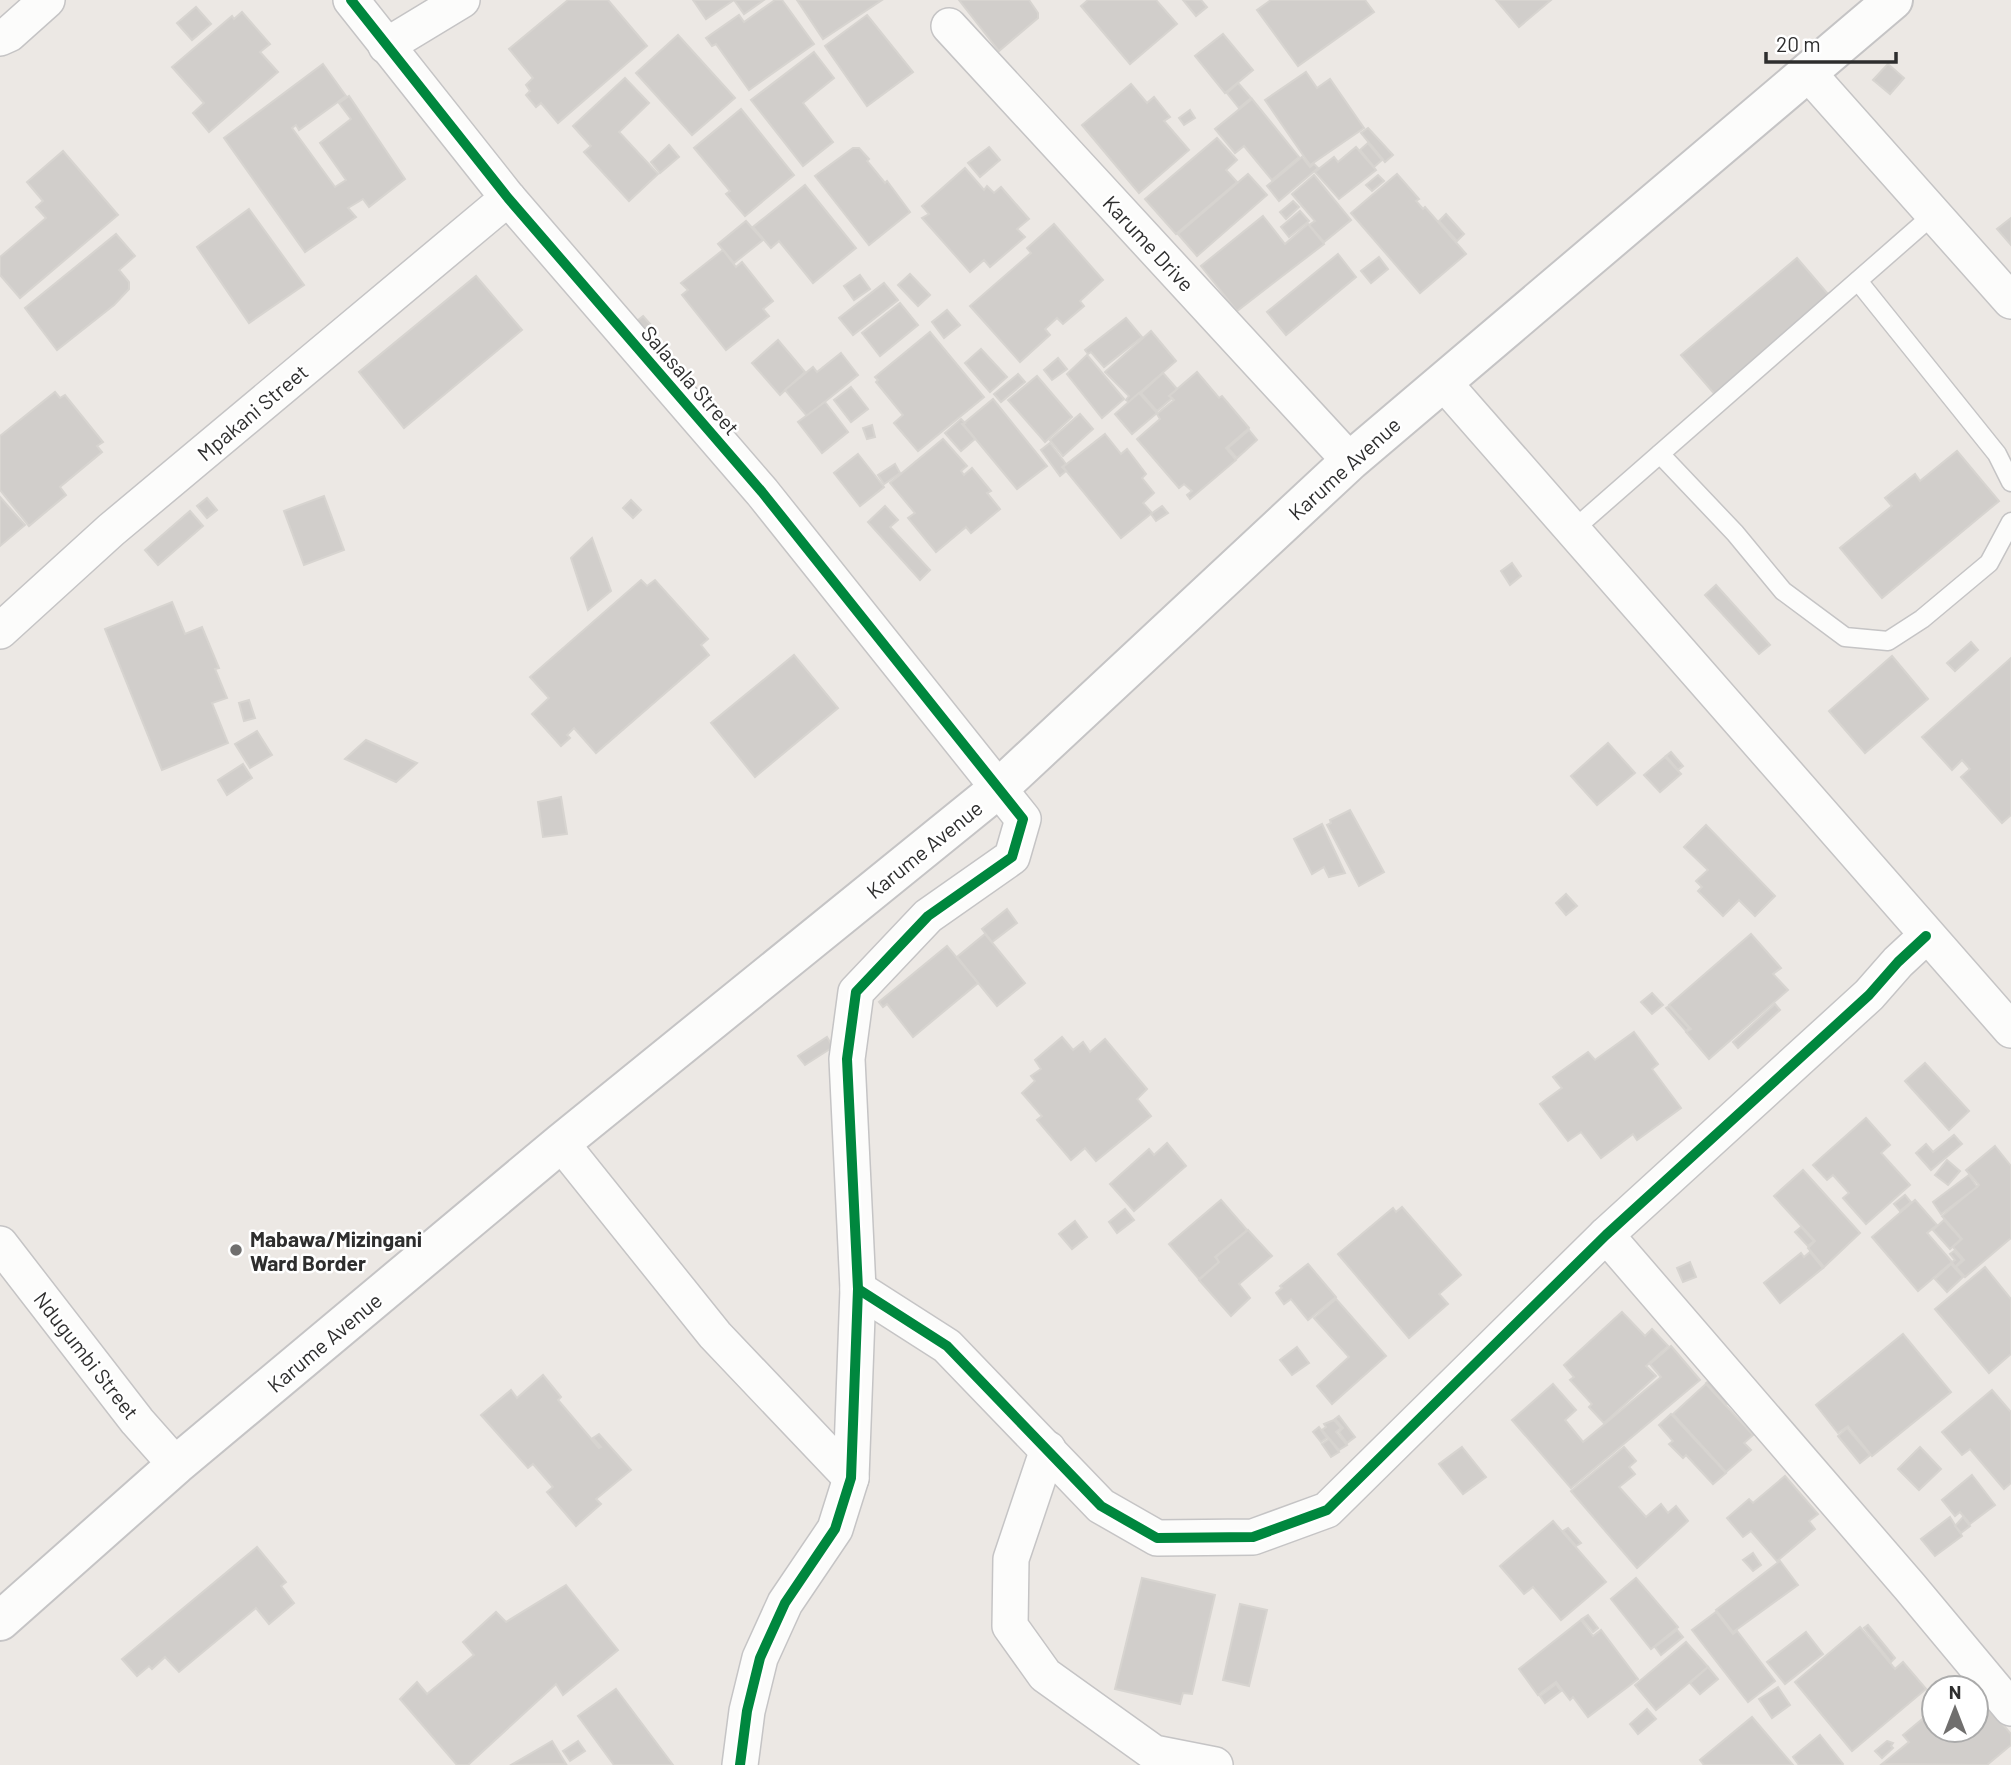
<svg xmlns="http://www.w3.org/2000/svg" width="2011" height="1765" font-family="Barlow,sans-serif">
<style>
.building{fill:#d1cecb;stroke:#d7d4d0;stroke-width:2}
.lines{fill:none;stroke-linecap:round;stroke-linejoin:round}
.service-casing{stroke:#c5c4c5;stroke-width:21}
.minor-casing{stroke:#c5c4c5;stroke-width:38}
.secondary-casing{stroke:#c5c4c5;stroke-width:42}
.service{stroke:#fcfcfb;stroke-width:18}
.minor{stroke:#fcfcfb;stroke-width:35}
.secondary{stroke:#fcfcfb;stroke-width:38}
.cycleway-casing{stroke:#fff;stroke-width:15}
.cycleway{stroke:#00873e;stroke-width:10}
.poi-dot{fill:#706f6e;stroke:#fff;stroke-width:2.5}
.labels{text-anchor:middle;dominant-baseline:central;stroke-width:5;stroke-linejoin:round;paint-order:stroke}
.street-label{font-size:21px;fill:#2e2e2e;stroke:#fff}
.poi-label{font-size:21px;font-weight:bold;fill:#2e2e2e;stroke:#fff;text-anchor:start}
</style>
<rect width="100%" height="100%" fill="#ece8e4"/>
<!-- building -->
<g class="building">
<path d="M568 0H608L647 46 558 123 541 103 536 107 526 95 530 91 526 85 533 78 509 49Z"/>
<path d="M693 0H764L744 14 734 0 706 19Z"/>
<path d="M775 0H782L814 44 749 90 716 44 712 46 706 38 739 15 744 22Z"/>
<path d="M797 0H882L823 39Z"/>
<path d="M959 0H1029L1038 13V18L999 51Z"/>
<path d="M1088 0H1156L1177 24 1130 64 1081 6Z"/>
<path d="M1183 0H1201L1207 7 1196 16Z"/>
<path d="M1271 0H1365L1374 12 1298 66 1257 10Z"/>
<path d="M1496 0H1551L1519 27Z"/>
<path d="M196 7 211 24 192 40 177 23Z"/>
<path d="M242 12 270 44 260 52 278 72 209 132 193 113 204 103 172 67 232 16 234 19Z"/>
<path d="M867 15 913 72 867 106 825 46Z"/>
<path d="M1223 34 1253 70 1225 93 1195 56Z"/>
<path d="M678 35 735 98 692 135 636 73Z"/>
<path d="M814 52 834 78 803 103 833 142 803 166 751 100Z"/>
<path d="M323 64 346 96 299 130 296 125 292 128 335 187 346 180 320 143 351 119 339 103 349 96 405 179 369 207 363 199 348 208 356 217 305 252 224 138Z"/>
<path d="M1888 64 1904 78 1890 94 1873 80Z"/>
<path d="M1306 72 1317 88 1330 79 1364 128 1310 165 1265 100Z"/>
<path d="M625 78 649 103 619 132 658 174 629 201 584 152 591 146 573 126Z"/>
<path d="M1238 83 1251 98 1239 108 1227 93Z"/>
<path d="M1131 84 1147 103 1154 97 1170 117 1164 121 1189 150 1139 193 1082 125Z"/>
<path d="M1252 99 1299 157 1272 180 1244 146 1235 153 1215 129Z"/>
<path d="M741 109 794 175 745 216 726 194 730 191 694 148Z"/>
<path d="M1190 110 1195 118 1184 125 1179 118Z"/>
<path d="M1368 128 1393 155 1385 162 1361 133Z"/>
<path d="M1217 138 1237 160 1226 170 1237 182 1176 234 1145 199Z"/>
<path d="M1368 143 1382 160 1374 167 1360 150Z"/>
<path d="M669 145 679 157 660 173 651 162Z"/>
<path d="M989 147 1000 160 980 177 968 163Z"/>
<path d="M1356 147 1376 170 1339 199 1315 172 1334 157 1338 162Z"/>
<path d="M853 148H859L869 159 867 161 885 183 887 181 910 212 869 245 815 176Z"/>
<path d="M63 151 118 215 20 298 0 275V257L46 218 36 207 43 201 27 182Z"/>
<path d="M1302 157 1310 167 1314 164 1318 168 1279 201 1267 186Z"/>
<path d="M965 168 984 190 987 186 994 193 1001 187 1029 219 1017 229 1025 237 990 267 984 260 970 272 922 218 929 214 922 206Z"/>
<path d="M1248 174 1267 195 1197 256 1178 234Z"/>
<path d="M1397 174 1419 199 1416 201 1423 209 1425 207 1466 254 1420 293 1351 213Z"/>
<path d="M1314 175 1351 220 1324 242 1309 225 1315 221 1292 194Z"/>
<path d="M1378 175 1384 181 1372 191 1366 185Z"/>
<path d="M805 185 856 248 813 283 779 241 771 248 753 227Z"/>
<path d="M1293 201 1299 207 1286 219 1280 212Z"/>
<path d="M249 209 304 285 249 323 197 247Z"/>
<path d="M1300 211 1309 221 1289 237 1281 227Z"/>
<path d="M1446 214 1464 234 1457 241 1439 221Z"/>
<path d="M1263 216 1285 244 1308 224 1324 244 1237 311 1201 266Z"/>
<path d="M2011 218V245L1997 229Z"/>
<path d="M746 221 763 240 734 263 718 244Z"/>
<path d="M1054 224 1103 280 1080 301 1084 306 1063 324 1057 318 1045 329 1050 335 1020 362 970 306 1031 253 1027 248Z"/>
<path d="M116 234 135 256 119 270 129 282V289L114 305 57 350 25 308Z"/>
<path d="M723 250 736 267 742 262 773 301 763 309 769 316 726 350 682 295 688 290 681 283Z"/>
<path d="M1338 254 1356 277 1286 335 1267 312Z"/>
<path d="M1379 257 1388 269 1371 283 1361 271Z"/>
<path d="M1797 258 1833 300 1718 398 1681 355Z"/>
<path d="M910 274 930 295 918 306 898 285Z"/>
<path d="M860 275 870 289 854 300 844 286Z"/>
<path d="M476 276 522 330 404 428 359 372Z"/>
<path d="M884 283 898 300 853 335 839 318Z"/>
<path d="M900 303 918 325 880 356 862 333Z"/>
<path d="M947 310 960 325 944 338 932 322Z"/>
<path d="M643 316 651 325 642 334 633 324Z"/>
<path d="M1126 318 1142 337 1104 367 1091 352 1088 354 1085 350Z"/>
<path d="M1151 331 1176 361 1129 402 1126 400 1129 396 1105 372Z"/>
<path d="M930 332 984 397 918 451 894 423 903 415 876 382 878 380 875 377Z"/>
<path d="M778 340 805 372 780 395 752 363Z"/>
<path d="M981 349 1007 377 990 392 965 363Z"/>
<path d="M841 353 858 375 807 416 785 390 813 367 817 372Z"/>
<path d="M1087 355 1124 399 1102 418 1067 374Z"/>
<path d="M1058 358 1067 369 1052 380 1044 370Z"/>
<path d="M1197 372 1219 398 1222 396 1249 428 1226 448 1236 460 1190 499 1187 495 1192 491 1184 484 1179 488 1137 439 1160 419 1157 414 1174 400 1169 396Z"/>
<path d="M1163 373 1177 389 1169 396 1172 398 1157 411 1141 393Z"/>
<path d="M1018 374 1025 382 1001 402 994 394Z"/>
<path d="M1037 376 1072 417 1045 442 1008 400Z"/>
<path d="M851 387 868 409 851 422 834 400Z"/>
<path d="M55 392 60 398 65 395 103 442 97 446 102 452 60 487 66 495 29 526 0 490V436Z"/>
<path d="M1139 393 1157 413 1132 434 1115 414Z"/>
<path d="M993 399 1047 466 1017 489 963 424Z"/>
<path d="M825 402 848 432 822 453 798 422Z"/>
<path d="M1080 414 1093 429 1063 456 1050 440Z"/>
<path d="M961 419 965 423 962 424 975 439 961 451 945 433Z"/>
<path d="M872 425 875 437 867 439 863 428Z"/>
<path d="M1249 430 1257 440 1237 458 1228 448Z"/>
<path d="M1105 434 1121 454 1127 449 1146 474 1142 478 1154 493 1143 503 1152 513 1121 538 1063 467Z"/>
<path d="M943 439 967 466 961 471 964 475 972 468 991 491 987 493 1000 509 971 533 966 527 936 552 908 518 915 513 890 483Z"/>
<path d="M1050 443 1066 464 1062 467 1066 471 1060 476 1041 450Z"/>
<path d="M1957 451 1999 501 1882 598 1840 548 1892 506 1885 498 1915 474 1920 481Z"/>
<path d="M858 454 884 487 860 506 834 473Z"/>
<path d="M895 464 900 473 884 484 878 475Z"/>
<path d="M324 496 344 550 304 565 284 511Z"/>
<path d="M0 497 25 525 0 546Z"/>
<path d="M207 498 217 510 207 518 197 506Z"/>
<path d="M631 500 641 510 633 518 623 508Z"/>
<path d="M885 506 898 520 890 527 930 570 920 580 868 522Z"/>
<path d="M1162 506 1168 513 1156 521 1151 514Z"/>
<path d="M190 511 203 526 158 565 145 550Z"/>
<path d="M592 538 611 591 588 610 571 558Z"/>
<path d="M1512 563 1521 576 1510 585 1501 571Z"/>
<path d="M641 580 647 586 655 580 708 639 701 645 709 655 596 753 574 728 567 735 570 738 561 746 532 714 549 698 530 677Z"/>
<path d="M1716 585 1770 645 1759 654 1705 595Z"/>
<path d="M172 602 185 634 202 627 219 668 215 669 227 698 212 703 228 743 162 770 105 629Z"/>
<path d="M1971 642 1978 650 1955 671 1947 663Z"/>
<path d="M794 655 838 708 755 777 711 723Z"/>
<path d="M1892 656 1928 699 1865 753 1829 711Z"/>
<path d="M2011 658V815L2002 823 1961 777 1970 769 1962 760 1952 770 1922 737Z"/>
<path d="M249 700 255 718 244 721 239 703Z"/>
<path d="M257 731 272 755 250 768 235 744Z"/>
<path d="M366 740 417 763 396 782 345 759Z"/>
<path d="M1608 743 1635 773 1597 805 1571 776Z"/>
<path d="M1671 752 1683 766 1678 770 1666 756Z"/>
<path d="M1665 757 1681 774 1660 792 1644 775Z"/>
<path d="M243 764 252 778 227 795 218 780Z"/>
<path d="M561 797 567 834 543 837 538 802Z"/>
<path d="M1350 810 1384 872 1359 886 1327 825 1331 823 1330 820Z"/>
<path d="M1322 824 1345 873 1329 877 1324 867 1312 874 1294 839Z"/>
<path d="M1706 825 1775 896 1755 916 1739 900 1723 916 1698 891 1702 887 1696 881 1708 870 1684 847Z"/>
<path d="M1566 894 1577 906 1566 915 1556 903Z"/>
<path d="M1007 909 1017 923 992 942 982 929Z"/>
<path d="M985 934 1025 983 997 1006 957 957Z"/>
<path d="M1751 934 1781 968 1773 974 1788 990 1709 1059 1686 1032 1691 1029 1669 1005Z"/>
<path d="M947 946 978 983 913 1037 887 1004 883 1007 879 1002Z"/>
<path d="M1652 993 1663 1005 1652 1014 1641 1002Z"/>
<path d="M1775 1004 1780 1010 1738 1048 1733 1042Z"/>
<path d="M1669 1006 1689 1028 1686 1031 1666 1008Z"/>
<path d="M1634 1032 1658 1064 1652 1069 1681 1108 1637 1140 1633 1134 1601 1158 1581 1132 1568 1141 1540 1104 1562 1088 1553 1077 1588 1052 1595 1060Z"/>
<path d="M827 1037 833 1047 805 1065 798 1056Z"/>
<path d="M1062 1037 1073 1050 1083 1042 1090 1052 1105 1039 1147 1089 1137 1099 1151 1116 1096 1161 1085 1148 1071 1160 1037 1120 1042 1116 1022 1093 1035 1081 1031 1076 1041 1069 1035 1060Z"/>
<path d="M1925 1063 1969 1111 1949 1130 1905 1081Z"/>
<path d="M1866 1118 1890 1145 1881 1153 1910 1185 1866 1224 1843 1198 1849 1193 1833 1175 1827 1180 1813 1165Z"/>
<path d="M1954 1135 1962 1144 1931 1170 1916 1153 1926 1144 1933 1152Z"/>
<path d="M1167 1143 1186 1166 1134 1211 1110 1184 1149 1149 1154 1155Z"/>
<path d="M1995 1146 2011 1166V1238L1965 1277 1956 1267 1964 1260 1953 1247 1962 1239 1942 1216 1979 1185 1966 1170Z"/>
<path d="M1947 1160 1960 1171 1948 1185 1935 1175Z"/>
<path d="M1803 1170 1860 1233 1824 1267 1808 1248 1815 1241 1774 1196Z"/>
<path d="M1969 1175 1977 1187 1941 1214 1933 1202Z"/>
<path d="M1905 1195 1911 1202 1900 1211 1894 1204Z"/>
<path d="M1221 1200 1247 1230 1215 1257 1219 1262 1199 1279 1169 1244Z"/>
<path d="M1915 1200 1937 1225 1927 1233 1952 1262 1918 1291 1872 1237Z"/>
<path d="M1402 1207 1461 1275 1439 1294 1448 1304 1409 1338 1338 1254 1393 1208 1396 1212Z"/>
<path d="M1125 1209 1134 1220 1117 1233 1109 1222Z"/>
<path d="M1944 1220 1961 1239 1950 1249 1933 1230Z"/>
<path d="M1075 1221 1087 1237 1072 1249 1059 1234Z"/>
<path d="M1801 1227 1814 1241 1808 1246 1795 1232Z"/>
<path d="M1248 1230 1272 1256 1239 1284 1250 1298 1231 1316 1199 1280 1219 1262 1216 1257Z"/>
<path d="M1954 1251 1962 1260 1955 1267 1952 1262 1955 1260 1950 1254Z"/>
<path d="M1810 1252 1823 1268 1780 1303 1764 1283 1801 1253 1804 1257Z"/>
<path d="M1690 1262 1696 1277 1683 1282 1677 1268Z"/>
<path d="M1308 1264 1336 1297 1308 1320 1291 1299 1284 1304 1276 1293 1282 1288 1280 1286Z"/>
<path d="M1951 1264 1963 1277 1947 1292 1935 1279Z"/>
<path d="M1985 1267 2011 1299V1354L1989 1373 1935 1309Z"/>
<path d="M1336 1299 1386 1356 1332 1404 1317 1386 1349 1357 1314 1318Z"/>
<path d="M1622 1312 1645 1336 1652 1329 1668 1346 1646 1366 1656 1376 1604 1423 1589 1407 1592 1404 1570 1380 1574 1377 1564 1365Z"/>
<path d="M1903 1334 1951 1392 1872 1456 1848 1426 1838 1433 1816 1405Z"/>
<path d="M1671 1346 1700 1380 1571 1488 1512 1420 1553 1384 1576 1410 1565 1420 1583 1442 1661 1377 1650 1364Z"/>
<path d="M1297 1347 1309 1363 1292 1375 1280 1360Z"/>
<path d="M543 1375 561 1397 558 1400 599 1448 601 1447 593 1438 599 1434 631 1470 596 1499 601 1504 576 1526 547 1492 553 1487 533 1464 528 1468 481 1415 511 1390 517 1398Z"/>
<path d="M1711 1379 1731 1401 1726 1405 1706 1383Z"/>
<path d="M1706 1384 1753 1435 1744 1443 1751 1450 1726 1472 1673 1414Z"/>
<path d="M1992 1390 2011 1412V1483L2004 1489 1970 1449 1962 1455 1942 1432Z"/>
<path d="M1671 1414 1726 1473 1713 1484 1686 1455 1683 1458 1669 1444 1673 1441 1659 1425Z"/>
<path d="M1339 1416 1355 1437 1347 1443 1339 1432 1343 1428 1335 1419Z"/>
<path d="M1334 1420 1341 1428 1336 1432 1347 1445 1339 1450 1322 1430 1326 1427 1324 1424Z"/>
<path d="M1319 1427 1327 1438 1321 1442 1313 1432Z"/>
<path d="M1847 1428 1870 1455 1860 1463 1838 1436Z"/>
<path d="M1329 1439 1339 1452 1331 1457 1322 1444Z"/>
<path d="M1462 1447 1486 1477 1463 1494 1439 1464Z"/>
<path d="M1624 1447 1636 1461 1629 1467 1635 1474 1619 1487 1646 1517 1661 1504 1668 1513 1676 1506 1688 1521 1637 1568 1571 1491Z"/>
<path d="M1920 1447 1941 1469 1919 1490 1898 1469Z"/>
<path d="M1972 1475 1995 1505 1970 1524 1960 1512 1955 1516 1942 1500Z"/>
<path d="M1785 1476 1818 1514 1809 1521 1815 1529 1777 1561 1751 1531 1743 1537 1727 1518 1749 1499 1753 1503Z"/>
<path d="M1950 1517 1962 1536 1935 1556 1921 1539Z"/>
<path d="M1963 1517 1970 1526 1961 1533 1955 1526Z"/>
<path d="M1553 1521 1606 1582 1561 1620 1533 1587 1524 1594 1500 1566Z"/>
<path d="M1568 1528 1581 1543 1576 1546 1563 1531Z"/>
<path d="M257 1547 286 1582 281 1586 294 1603 269 1624 256 1608 179 1672 165 1657 152 1669 149 1666 137 1676 122 1659Z"/>
<path d="M1753 1553 1761 1565 1753 1571 1743 1560Z"/>
<path d="M1780 1561 1798 1585 1733 1632 1716 1610Z"/>
<path d="M1142 1578 1215 1595 1192 1694 1183 1693 1180 1704 1115 1689Z"/>
<path d="M1636 1578 1678 1627 1651 1649 1611 1599Z"/>
<path d="M566 1585 618 1650 563 1695 556 1684 468 1765H457L400 1699 417 1682 427 1694 474 1655 463 1642 496 1612 506 1622Z"/>
<path d="M1240 1604 1267 1610 1249 1686 1223 1680Z"/>
<path d="M1716 1612 1733 1634 1737 1631 1775 1681 1748 1702 1692 1630Z"/>
<path d="M1588 1615 1598 1628 1593 1632 1582 1619Z"/>
<path d="M1581 1620 1593 1636 1601 1630 1638 1679 1588 1717 1573 1697 1570 1700 1556 1682 1538 1695 1519 1669Z"/>
<path d="M1868 1625 1895 1658 1891 1662 1864 1628Z"/>
<path d="M1860 1627 1895 1669 1903 1662 1926 1689 1852 1751 1795 1682Z"/>
<path d="M1677 1630 1683 1637 1661 1655 1655 1647Z"/>
<path d="M1806 1632 1823 1654 1785 1684 1767 1662Z"/>
<path d="M1686 1642 1708 1667 1656 1710 1635 1685Z"/>
<path d="M1708 1667 1718 1679 1700 1694 1690 1683Z"/>
<path d="M1556 1684 1561 1691 1545 1703 1540 1696Z"/>
<path d="M1778 1687 1790 1705 1772 1718 1759 1699Z"/>
<path d="M616 1689 673 1765H614L578 1716Z"/>
<path d="M1976 1692 2011 1734V1745L1987 1765 1882 1764 1909 1742 1903 1735 1926 1716 1930 1721 1934 1718V1730H1976Z"/>
<path d="M1647 1709 1656 1719 1638 1734 1630 1724Z"/>
<path d="M1752 1717 1793 1765H1704L1700 1760Z"/>
<path d="M1820 1735 1843 1764 1842 1765H1799L1793 1757Z"/>
<path d="M552 1741 566 1764 511 1765Z"/>
<path d="M578 1741 585 1751 570 1761 563 1751Z"/>
<path d="M1887 1741 1893 1743 1891 1746 1893 1748 1882 1758 1875 1751Z"/>
</g>
<g class="lines">
<defs>
<g id="service">
<path d="M1858 281 1997 454 2011 482"/>
<path d="M1660 454 1735 533 1783 591 1845 637 1888 641 1922 619 1989 563 2011 522"/>
<path d="M1573 530 1934 214"/>
</g>
<g id="minor">
<path d="M351 0 508 198 762 492 1023 819 1012 857 928 916 856 992 847 1059 858 1289 851 1478 835 1529 785 1603 760 1658 747 1711 740 1765"/>
<path d="M949 26 1350 461"/>
<path d="M0 38 9 34 47 0"/>
<path d="M386 46 462 0"/>
<path d="M1808 73 2011 301"/>
<path d="M1443 382 2011 1030"/>
<path d="M0 631 111 530 508 198"/>
<path d="M561 1143 715 1335 851 1478"/>
<path d="M1606 1235 1910 1587 2011 1708"/>
<path d="M0 1244 137 1421 176 1465"/>
<path d="M858 1289 947 1346 1101 1506 1157 1538 1253 1537 1327 1510 1606 1235 1869 995 1898 962 1926 936"/>
<path d="M1048 1449 1011 1559 1010 1626 1045 1675 1154 1753 1215 1765"/>
</g>
<path id="secondary" d="M0 1621 176 1465 561 1143 999 788 1350 461 1893 0"/>
</defs>
<!-- service casing -->
<use href="#service" class="service-casing"/>
<!-- minor casing -->
<use href="#minor" class="minor-casing"/>
<!-- secondary casing -->
<use href="#secondary" class="secondary-casing"/>
<!-- service -->
<use href="#service" class="service"/>
<!-- minor -->
<use href="#minor" class="minor"/>
<!-- secondary -->
<use href="#secondary" class="secondary"/>
<defs>
<g id="cycleway">
<path d="M351 0 508 198 762 492 1023 819 1012 857 928 916 856 992 847 1059 858 1289 851 1478 835 1529 785 1603 760 1658 747 1711 740 1765"/>
<path d="M858 1289 947 1346 1101 1506 1157 1538 1253 1537 1327 1510 1606 1235 1869 995 1898 962 1926 936"/>
</g>
</defs>
<!-- cycleway casing -->
<use href="#cycleway" class="cycleway-casing"/>
<!-- cycleway -->
<use href="#cycleway" class="cycleway"/>
</g>
<!-- markers -->
<circle class="poi-dot" cx="236" cy="1250" r="7"/>
<g class="labels">
<!-- street labels -->
<g class="street-label">
<text transform="translate(1149 243) rotate(47)">Karume Drive</text>
<text transform="translate(691 380) rotate(49)">Salasala Street</text>
<text transform="translate(252 412) rotate(-40)">Mpakani Street</text>
<text transform="translate(1344 468) rotate(-42)">Karume Avenue</text>
<text transform="translate(924 849) rotate(-39)">Karume Avenue</text>
<text transform="translate(324 1342) rotate(-40)">Karume Avenue</text>
<text transform="translate(87 1355) rotate(52)">Ndugumbi Street</text>
</g>
<!-- poi labels -->
<g class="poi-label">
<text x="250" y="1238">Mabawa/Mizingani<tspan x="250" dy="24">Ward Border</tspan></text>
</g>
</g>
<!-- north arrow -->
<g transform="translate(1955 1709)"><circle r="33" fill="#ffffff" stroke="#ababab" stroke-width="2"/>
<path d="M0-5L12 26L0 18L-12 26Z" fill="#706f6e"/>
<text y="-10" font-size="19" font-weight="bold" text-anchor="middle" fill="#2e2e2e">N</text>
</g>
<!-- scale -->
<path d="M1766 52v10h130v-10" fill="none" stroke="#2e2e2e" stroke-width="3.5"/>
<text x="1776" y="52" font-size="21" fill="#2e2e2e" stroke="#ffffff" stroke-width="5" paint-order="stroke">20 m</text>
</svg>
